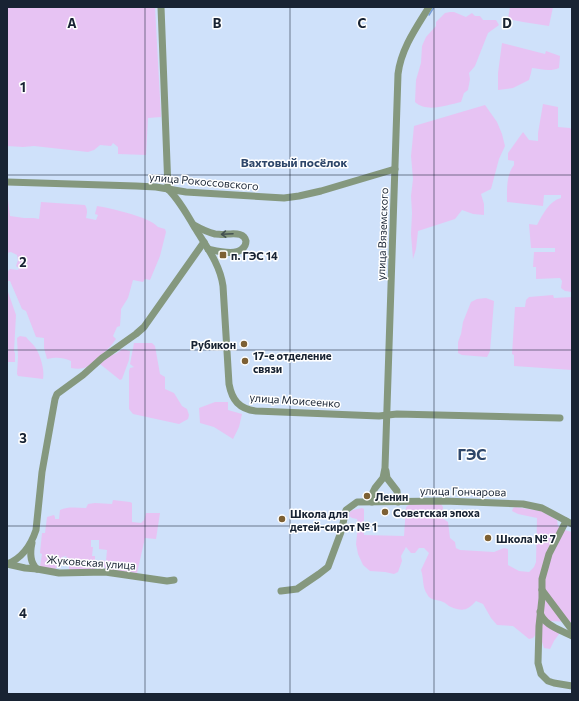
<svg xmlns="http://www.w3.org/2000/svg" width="579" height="701" font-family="Commissioner,sans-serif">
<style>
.green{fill:#e7c3f3}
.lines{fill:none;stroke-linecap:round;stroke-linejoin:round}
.stream{stroke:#779fda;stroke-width:1.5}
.minor{stroke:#85987e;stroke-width:7}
.oneway{stroke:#445251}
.grid{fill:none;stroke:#182333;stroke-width:1;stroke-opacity:0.55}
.poi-dot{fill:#7d6034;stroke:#fff;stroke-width:1.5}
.labels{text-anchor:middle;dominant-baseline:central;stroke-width:3;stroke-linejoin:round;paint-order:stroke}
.street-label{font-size:11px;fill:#182333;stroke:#fff}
.poi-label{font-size:11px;font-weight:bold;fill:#182333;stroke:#fff;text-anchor:start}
.neighbourhood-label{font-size:12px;font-weight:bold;fill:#2f476a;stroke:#fff}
.district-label{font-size:15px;font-weight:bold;fill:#2f476a;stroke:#fff}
.grid-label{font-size:13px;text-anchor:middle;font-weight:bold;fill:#182333;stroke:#fff;stroke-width:3;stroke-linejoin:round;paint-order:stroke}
</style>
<rect width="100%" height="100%" fill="#cfe1fa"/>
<!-- green -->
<g class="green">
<path d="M7 7H155L161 117 148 118 146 155 118 154V147L113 143 111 146 100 145 94 150 88 152 34 146 23 147 7 146Z"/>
<path d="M510 7H553L549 26 523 22 508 19Z"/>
<path d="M450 12H454L466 17 472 13 475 16H480L483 20H496L499 25 488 33 475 66 469 73 470 79 468 90 464 93 461 102C447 105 427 113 415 102L416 80 421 63 422 46 426 37 436 26V22L445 13Z"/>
<path d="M502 43 545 54 546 51 560 56 559 68C550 72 541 69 532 68L531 73 529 80 513 88 498 90V73Z"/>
<path d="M543 104 558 107V127L570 128 572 130V292L565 291 561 288 562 281 560 278 536 279V267H533L534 252H555V248H531L529 224 537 225C543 214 549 201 561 198V195H544L543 206 507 202C507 190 506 175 514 165V161L508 160V153L523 132 529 140 538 141V133Z"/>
<path d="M485 105 497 122 502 134 505 146 499 159 491 189 481 194 484 204V215L473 214 462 210 455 219 418 231 416 249 413 259 411 234 412 213 411 196 413 179 411 156 414 126Z"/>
<path d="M7 199H8L10 216 24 218H34L39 219 41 202 85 205C88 210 87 213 86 218L96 220 98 215 95 214 97 206C110 208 150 217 158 227L165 229 166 232 160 256 150 280 145 279 143 282 133 280 128 298 121 309V312L120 326 117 327 113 336 116 339C111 347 92 366 84 368 80 369 76 369 71 368V361C62 357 56 357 47 359L44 348V338L36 337 26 311 22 309 10 281H8L7 272 10 269 18 270 19 268 16 266 18 260 17 255 11 252 7 253Z"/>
<path d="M7 289 16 315 14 351 15 353V362H7Z"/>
<path d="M553 295 554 298 572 297V370L514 366V355L512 354 515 307H525L526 300 529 297Z"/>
<path d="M486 298 494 301 490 351 487 357 462 355 458 353V342L461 334 463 322 471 302 477 299Z"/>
<path d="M20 336 26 337C29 341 32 343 35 347 40 354 45 370 43 379L18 376 17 374 18 357 17 338Z"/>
<path d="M134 343H152L155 346 160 374 165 377V389L174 393 182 406 187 409 189 415 188 419 179 424 133 414 129 409V371L130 368 134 367 130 364Z"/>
<path d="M123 349 130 351 129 360 122 379 120 380 100 364 109 356 115 354Z"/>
<path d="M215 402H228V410L242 414 239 427 233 439 214 427 200 423 199 408Z"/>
<path d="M113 500 130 502 132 503V522L141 523 144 520 146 513H160L156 539 145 538 137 573 105 570V567L104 566 102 571 99 570 101 560 106 561 107 550 99 549V540H91V547H93L92 556H95V570H69V563L66 556 62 557 61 560H57L56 571 40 567 42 554 40 553 42 533H45L47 517 54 515 55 517V519H59L60 510C69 506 77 508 86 508L88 504 95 503 112 504Z"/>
<path d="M410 504H441L443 507 442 518 448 522 450 538 455 542 456 548 460 550 494 552 504 548 508 549V565L519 571 529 572 534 567 536 562 537 518 518 514 512 511 513 508 515 507 541 511 557 520 558 526 565 530 572 532V622L548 621 555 627 559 634 554 641 550 649 544 648 541 639 537 633 533 638 529 639 513 626 497 625 491 618 483 604 476 601C468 610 463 612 451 607 448 606 446 603 443 602 437 599 430 601 427 594 422 587 424 578 421 570L429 553 424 548H419L415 553H411L406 547 401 556 402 561 398 572 394 574 385 572 370 571 363 565 358 554 356 544 358 525 357 519 352 518 349 516 350 512 353 510 362 508 364 509V535L404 536 406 507Z"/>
</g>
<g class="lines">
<!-- stream -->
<path class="stream" d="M429 15 434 7"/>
<!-- minor -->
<g class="minor">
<path d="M161 7 168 189"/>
<path d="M7 182 136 186 156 187 186 192 284 198 299 196 321 191 395 169"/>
<path d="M168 189C179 200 187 214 195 228 206 246 220 264 223 286L229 384C232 400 239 409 256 411L379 416 397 414 560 418"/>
<path d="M194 225C201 229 207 232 215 234 219 234 223 235 227 234 234 234 244 232 246 241 246 244 245 247 242 249 235 256 217 251 208 249"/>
<path d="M386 471 387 478 397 491 398 502"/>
<path d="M372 502 373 492 375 488 383 478 385 468 398 74C401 49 416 28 429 7"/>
<path d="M566 521 549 554 542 579V598L539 626 538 663 541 674 548 681 554 683 572 686"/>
<path d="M32 543C30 552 29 562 37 569"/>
<path d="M7 564C23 558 31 545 36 530L42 472 55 399 57 394 83 375 102 358 136 334 144 327 204 242"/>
<path d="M7 564 25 568 37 569 59 573 105 572 167 581 174 580"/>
<path d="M542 590 572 630"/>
<path d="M281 591 297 589 319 574 328 567 341 532 346 510 357 502 444 501 523 504 542 508 572 524"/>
<path d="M540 612C543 625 561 630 572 636"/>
</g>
</g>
<!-- one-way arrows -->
<defs><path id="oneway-shaft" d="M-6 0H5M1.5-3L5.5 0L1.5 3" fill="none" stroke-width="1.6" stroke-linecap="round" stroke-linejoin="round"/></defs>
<use class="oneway" href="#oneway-shaft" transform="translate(227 234) rotate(177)"/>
<!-- grid -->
<path class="grid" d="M145 7V694M290 7V694M434 7V694M7 175H572M7 350H572M7 526H572"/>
<!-- markers -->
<g class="poi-dot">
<rect x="219" y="251" width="8" height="8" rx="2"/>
<circle cx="244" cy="344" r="4"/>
<circle cx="245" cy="361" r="4"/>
<circle cx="367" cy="496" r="4"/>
<circle cx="385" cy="512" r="4"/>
<circle cx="282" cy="519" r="4"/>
<circle cx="488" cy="538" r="4"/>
</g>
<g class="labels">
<!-- street labels -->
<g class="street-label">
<text transform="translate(204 181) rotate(5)">улица Рокоссовского</text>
<text transform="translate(382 234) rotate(-88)">улица Вяземского</text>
<text transform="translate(295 400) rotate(4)">улица Моисеенко</text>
<text transform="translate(463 491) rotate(1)">улица Гончарова</text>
<text transform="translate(91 562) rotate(4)">Жуковская улица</text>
</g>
<!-- poi labels -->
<g class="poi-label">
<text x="231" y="255">п. ГЭС 14</text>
<text x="236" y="344" text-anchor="end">Рубикон</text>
<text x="253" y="355">17-е отделение<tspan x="253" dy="13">связи</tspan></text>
<text x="375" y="496">Ленин</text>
<text x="393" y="512">Советская эпоха</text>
<text x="290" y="513">Школа для<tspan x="290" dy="13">детей-сирот № 1</tspan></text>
<text x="496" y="538">Школа № 7</text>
</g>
<!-- neighbourhood labels -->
<g class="neighbourhood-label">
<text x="294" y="162">Вахтовый посёлок</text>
</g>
<!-- district labels -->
<g class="district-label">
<text x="472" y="454">ГЭС</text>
</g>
</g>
<g class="grid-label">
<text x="72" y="28">A</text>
<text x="217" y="28">B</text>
<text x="362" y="28">C</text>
<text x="507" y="28">D</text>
<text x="23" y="92">1</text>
<text x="23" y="267">2</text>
<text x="23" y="443">3</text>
<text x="23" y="618">4</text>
</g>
<!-- border -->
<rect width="579" height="701" fill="none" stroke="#182333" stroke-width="16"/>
</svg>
